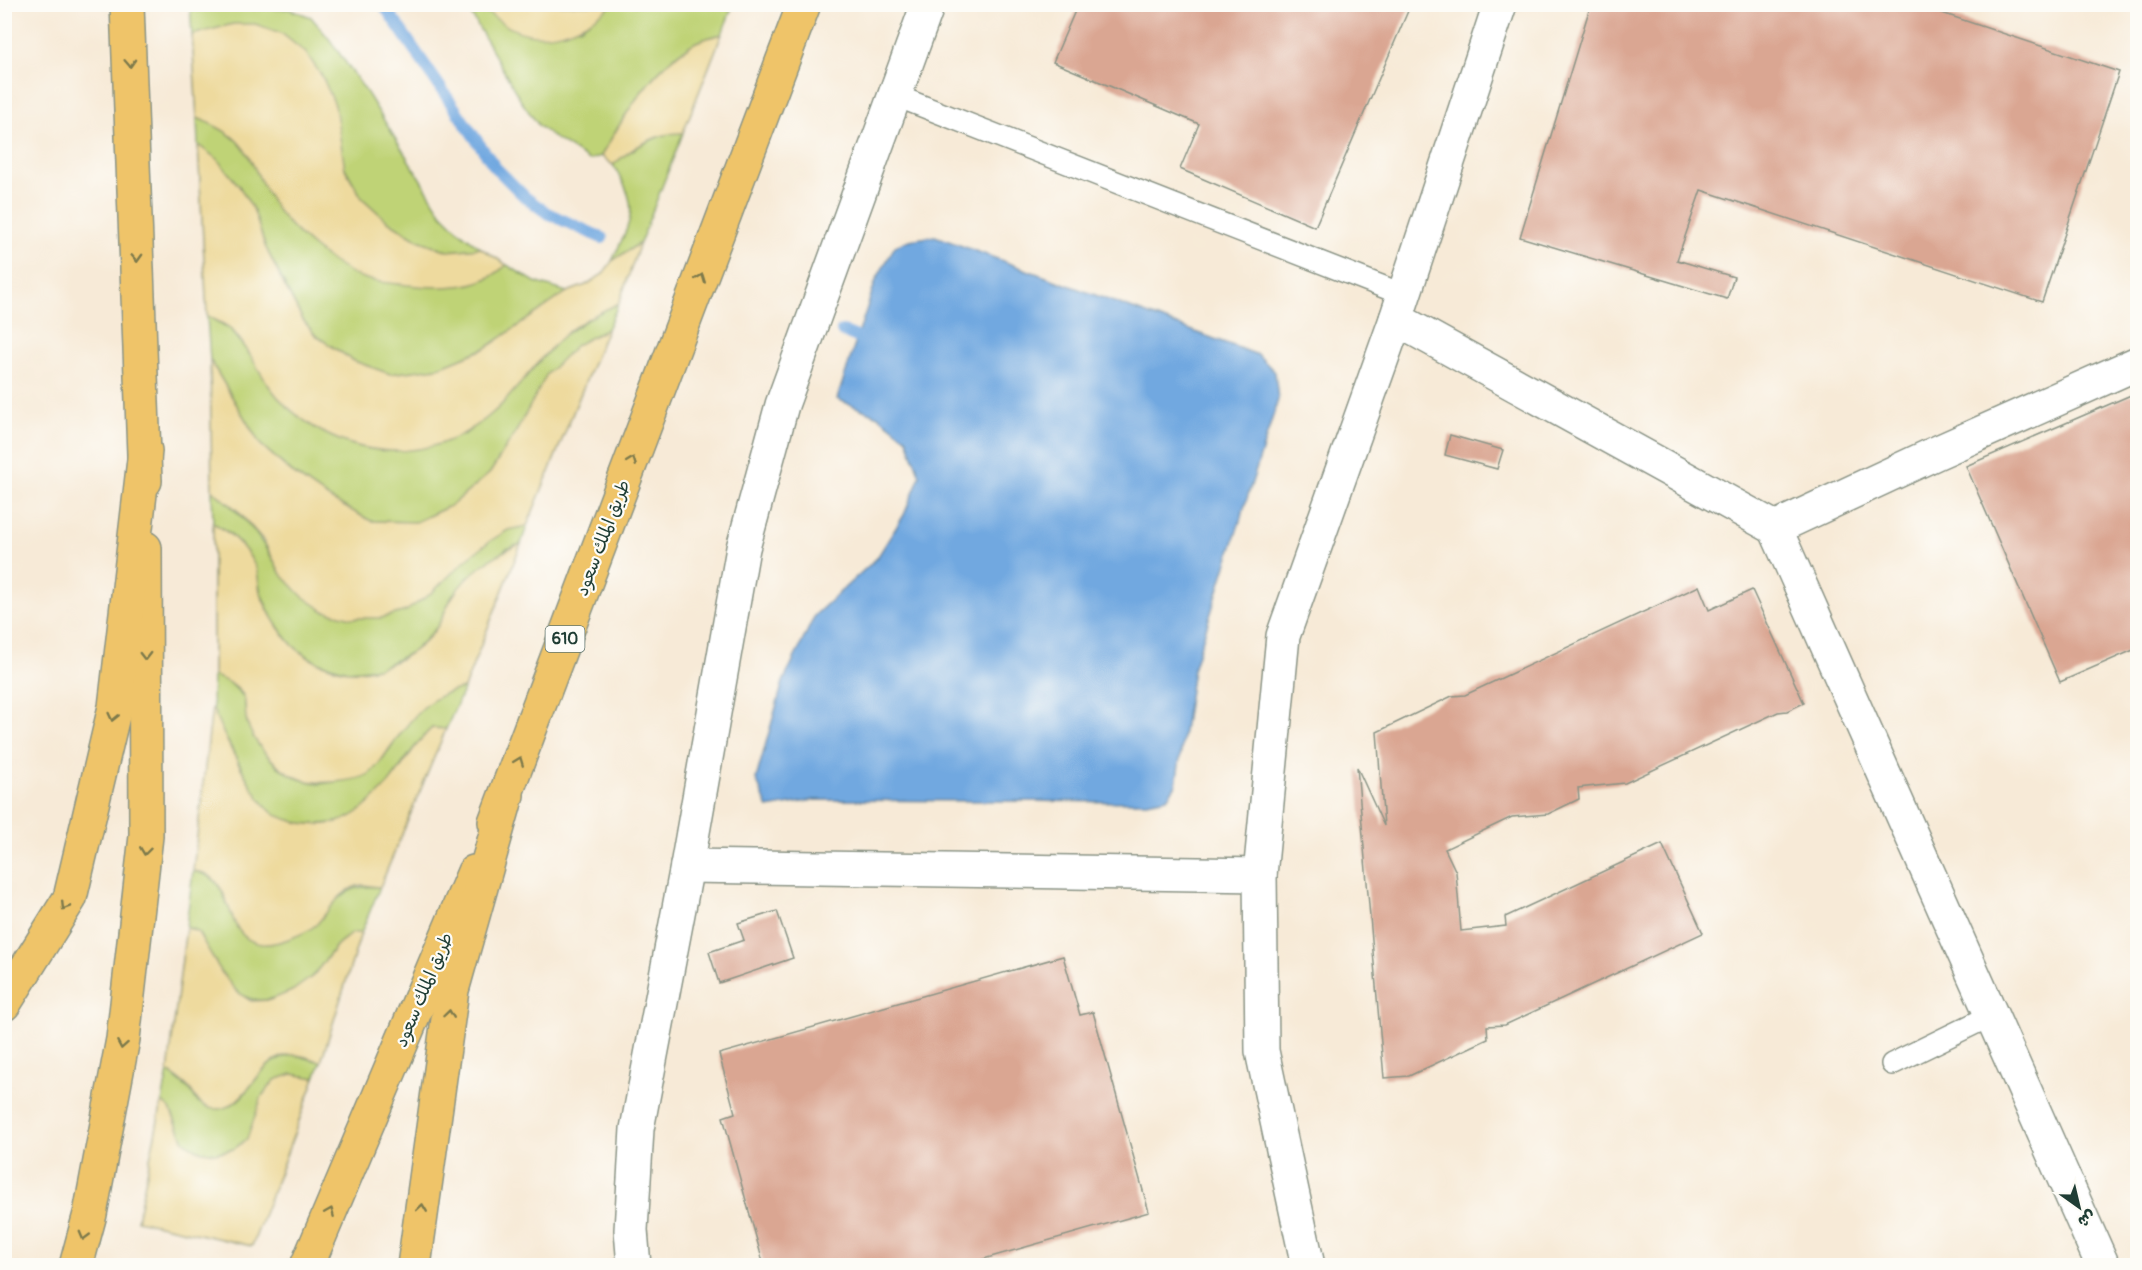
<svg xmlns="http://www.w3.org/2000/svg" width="2142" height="1270" font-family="Pangolin,'Playpen Sans Arabic',sans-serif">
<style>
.green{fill:#bfd376;stroke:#6f8855;stroke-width:1.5}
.sand{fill:#eeda9e;stroke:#868c69;stroke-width:1.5}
.water{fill:#71a8e0;stroke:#48728a;stroke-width:1.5}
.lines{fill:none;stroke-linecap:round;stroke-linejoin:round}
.stream{stroke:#71a8e0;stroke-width:12}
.building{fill:#daa692}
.service-casing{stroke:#8b9486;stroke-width:24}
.minor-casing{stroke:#8b9486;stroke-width:36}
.primary-casing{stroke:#8b9486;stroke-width:36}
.motorway-casing{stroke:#8b9486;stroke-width:36}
.service{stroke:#fff;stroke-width:21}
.minor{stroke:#fff;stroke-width:33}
.primary{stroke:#efc469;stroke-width:33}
.motorway{stroke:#efc469;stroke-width:33}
.oneway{stroke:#7d7a4c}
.labels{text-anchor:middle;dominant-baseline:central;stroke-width:4.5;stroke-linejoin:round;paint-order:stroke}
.shield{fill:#fdfcf7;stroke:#62766e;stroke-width:1.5}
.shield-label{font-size:16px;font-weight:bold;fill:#1f3d34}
.street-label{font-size:18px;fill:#1f3d34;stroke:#fdfcf7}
</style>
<rect width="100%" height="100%" fill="#fdfcf7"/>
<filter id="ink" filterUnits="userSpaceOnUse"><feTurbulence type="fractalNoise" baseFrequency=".0167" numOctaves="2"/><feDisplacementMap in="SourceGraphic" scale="12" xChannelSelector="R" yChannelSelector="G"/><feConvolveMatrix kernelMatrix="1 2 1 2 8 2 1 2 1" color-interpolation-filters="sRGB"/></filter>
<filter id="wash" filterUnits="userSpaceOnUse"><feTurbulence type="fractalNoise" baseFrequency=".008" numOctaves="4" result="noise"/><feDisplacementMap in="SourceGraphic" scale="24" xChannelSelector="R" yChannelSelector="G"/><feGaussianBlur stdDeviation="1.35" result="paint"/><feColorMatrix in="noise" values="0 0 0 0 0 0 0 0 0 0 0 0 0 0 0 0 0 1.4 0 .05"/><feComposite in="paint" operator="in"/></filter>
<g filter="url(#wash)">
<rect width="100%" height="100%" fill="#f7ead7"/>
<!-- green -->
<g class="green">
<path d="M190 5H231L243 9H289L311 17 330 40 367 93 442 214 460 232 481 248 448 251 418 240 386 220 362 198 345 168 233 24 192 35Z"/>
<path d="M466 5H480L482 8 580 28 612 5H733L722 34C712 37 700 39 691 45 649 71 626 114 601 156L589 160 556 139 539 126 521 101Z"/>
<path d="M197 118C246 135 252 159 273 203L487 279 507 265 535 282 567 292 486 348 437 368 390 374 354 361 316 336 303 320 265 246 254 211 239 186 217 159 198 145Z"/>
<path d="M670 133H683L640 243 612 261C632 219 641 207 613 165 630 149 648 140 670 133Z"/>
<path d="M619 303 607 329 576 345 517 430 490 473 452 505 416 522 371 521 332 500 293 473 260 444 210 360 207 316 230 329 250 355 464 435 496 410 562 336 591 317Z"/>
<path d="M212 490C247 518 260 536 281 574L430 594C450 574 482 541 508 530 513 528 521 527 527 526L521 544 506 549 453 594 438 626 414 651 379 668 348 671 317 662 293 646 273 620 261 593 256 569 244 549 230 533 213 523Z"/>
<path d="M213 675 229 682 244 697 247 723 260 747 278 767 299 779 319 784 342 781 381 761 414 715 434 698 448 691 464 688 446 729 432 728C402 754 387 801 349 818 330 827 291 826 274 814 257 802 241 767 232 749 225 736 215 721 213 707 211 697 213 685 213 675Z"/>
<path d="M193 871C214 875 220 884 227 904L341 897C354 886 364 886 380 887L361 933C339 933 327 960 314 974 301 988 280 1000 261 1000 233 1001 217 966 205 945 203 941 201 935 198 932 196 930 189 928 186 927Z"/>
<path d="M295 1055 321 1062 315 1078 292 1074 247 1139 234 1149 215 1153 197 1150 184 1141 170 1109 162 1102 168 1072 191 1091 198 1103C206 1104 218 1110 226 1107 253 1099 257 1057 295 1055Z"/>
</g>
<!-- sand -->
<g class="sand">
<path d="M480 5H612C579 33 536 49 498 20 491 15 484 11 480 5Z"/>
<path d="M233 24H255L281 33 306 53 322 76 335 105 345 169 362 198 386 220 418 240 448 251 481 248 507 265C501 269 495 275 488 278 467 289 430 288 407 285 394 283 379 283 366 279 336 270 288 229 272 202 245 156 253 140 197 118L192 35Z"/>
<path d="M722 34 683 133C656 132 633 147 613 165L601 156C626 114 649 71 691 45 700 39 712 37 722 34Z"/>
<path d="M198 145 217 159 239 186 254 211 265 246 284 285 303 320 316 336 354 361 390 374 437 368 486 348 567 292 586 285 603 274 612 261 640 243 619 303C599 313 577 322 561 338 537 360 520 387 497 409 443 460 370 464 309 424 294 414 279 400 269 386 256 368 247 345 231 329 225 324 215 320 207 316Z"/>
<path d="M607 329 527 526 508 530 490 541 468 558 430 594 406 611 381 618H352L324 611 302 596 281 574 263 540 237 510 212 490 210 360 260 444 292 473 332 500 371 521 416 522 452 505 490 473 517 430 547 374 576 345Z"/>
<path d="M213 523C231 533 247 548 256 568 259 576 258 586 261 595 272 622 291 652 319 663 327 666 340 671 349 671 383 673 421 653 439 624 444 615 447 605 453 596 467 573 496 553 521 544L464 688C427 694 410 721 389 749 383 758 377 768 369 774 360 780 344 781 333 782 321 783 309 783 298 778 277 769 253 744 247 722 244 714 247 702 243 695 236 685 224 680 213 675Z"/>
<path d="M212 707C222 732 253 799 274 814 277 816 283 817 286 819 316 829 344 826 367 805 375 798 383 790 390 782 405 764 414 744 432 728L446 729 380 887C374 887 367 885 362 885 342 887 329 911 317 924 306 934 275 946 261 944 223 938 236 889 206 874 203 872 197 872 193 871Z"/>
<path d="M186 927 198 932 222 973 237 992 251 1001 270 1000 292 991 313 976 337 945 352 933H361L321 1062C310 1058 297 1053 285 1056 256 1062 243 1117 209 1108 198 1105 196 1097 190 1089 183 1082 176 1077 168 1072Z"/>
<path d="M292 1074 315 1078 252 1246 137 1220 162 1102 170 1109 184 1141 197 1150 215 1153 234 1149 247 1139 262 1096 275 1080Z"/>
</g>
<!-- water -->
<path class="water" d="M935 236 1258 355 1275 372 1278 400 1193 670 1176 785 1167 798 1147 802 814 800 768 808 756 779 783 682 815 615 877 558 904 515 920 476 907 439 878 416 837 399 876 280 895 246 909 240Z"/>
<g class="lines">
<!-- stream -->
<g class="stream">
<path d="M383 4 495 167 525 197 547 213 602 238"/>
<path d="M842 331 872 343"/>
</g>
</g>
<g id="blocks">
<!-- building -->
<g class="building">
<path d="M1078 4H1411L1315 227 1180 169 1199 124 1053 62Z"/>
<path d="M1591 4H1915L2119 72 2042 302 1701 190 1677 260 1734 277 1727 299 1520 237Z"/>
<path d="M2138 392V648L2060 682 1966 466Z"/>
<path d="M1450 435 1503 450 1497 469 1445 455Z"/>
<path d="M1699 586 1709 610 1752 590 1804 703 1787 711 1778 712 1625 783 1578 788 1579 799 1548 814 1512 817 1445 849 1456 872 1461 931 1506 926 1505 917 1662 844 1703 933 1505 1025 1487 1026 1488 1039 1409 1076 1384 1078 1357 767 1384 826 1377 732 1452 696 1465 695Z"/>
<path d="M777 911 793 958 719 983 709 952 744 940 738 923Z"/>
<path d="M1063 956 1080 1015 1093 1012 1149 1212 959 1266H764L723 1117 735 1113 719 1054Z"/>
</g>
</g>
</g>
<g filter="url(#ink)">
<use href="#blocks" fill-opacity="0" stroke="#8b9486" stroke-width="1.5"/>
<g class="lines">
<defs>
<g id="service">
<path d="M894 95 1404 295"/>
<path d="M1892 1064 1992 1015"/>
</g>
<g id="minor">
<path d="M1396 319 1775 528 2103 1266"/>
<path d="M1775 528 1936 453 2138 363"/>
<path d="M687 866 1260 875"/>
<path d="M634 1266 631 1230 637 1129 687 866 743 548 782 405 928 4"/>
<path d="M1308 1266 1262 1051 1260 875 1283 636 1396 319 1500 4"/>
</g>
<g id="primary">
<path d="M127 4 145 481"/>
<path d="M495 822 804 4"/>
<path d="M76 1266 90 1214 123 1039 146 836 145 548"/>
<path d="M307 1266 474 872"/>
</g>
<g id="motorway">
<path d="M4 1004 70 898 115 707 145 451"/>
<path d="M414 1266 452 990 507 795"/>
</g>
</defs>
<!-- service casing -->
<use href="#service" class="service-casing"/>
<!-- minor casing -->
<use href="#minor" class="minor-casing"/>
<!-- primary casing -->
<use href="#primary" class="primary-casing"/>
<!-- motorway casing -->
<use href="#motorway" class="motorway-casing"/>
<!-- service -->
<use href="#service" class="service"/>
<!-- minor -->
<use href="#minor" class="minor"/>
<!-- primary -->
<use href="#primary" class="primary"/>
<!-- motorway -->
<use href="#motorway" class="motorway"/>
</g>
<!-- one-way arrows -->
<defs><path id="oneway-chevron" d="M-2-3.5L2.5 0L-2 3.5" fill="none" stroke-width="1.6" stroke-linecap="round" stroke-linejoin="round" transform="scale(1.5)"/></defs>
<g class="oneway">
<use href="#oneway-chevron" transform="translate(130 63) rotate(87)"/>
<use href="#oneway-chevron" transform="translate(137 258) rotate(88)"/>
<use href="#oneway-chevron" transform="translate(701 278) rotate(-69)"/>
<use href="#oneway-chevron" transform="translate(632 461) rotate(-69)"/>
<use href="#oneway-chevron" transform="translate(145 656) rotate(90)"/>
<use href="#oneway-chevron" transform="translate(113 717) rotate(103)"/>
<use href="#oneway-chevron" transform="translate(519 761) rotate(-69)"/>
<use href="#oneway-chevron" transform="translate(145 851) rotate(97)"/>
<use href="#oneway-chevron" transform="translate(65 906) rotate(121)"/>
<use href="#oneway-chevron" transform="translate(449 1014) rotate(-82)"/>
<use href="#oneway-chevron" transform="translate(122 1045) rotate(100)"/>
<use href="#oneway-chevron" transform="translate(422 1208) rotate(-82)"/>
<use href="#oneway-chevron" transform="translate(330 1212) rotate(-67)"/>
<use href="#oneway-chevron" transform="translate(84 1236) rotate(105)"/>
</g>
</g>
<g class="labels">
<!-- shield labels -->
<rect class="shield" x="545.5" y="626" width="39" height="26" rx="4.5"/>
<g class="shield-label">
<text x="565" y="639">610</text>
</g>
<!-- street labels -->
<g class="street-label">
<text transform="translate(603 538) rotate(-69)">طريق الملك سعود</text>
<text transform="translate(424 990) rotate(-67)">طريق الملك سعود</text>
</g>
</g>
<!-- margin -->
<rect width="2142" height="1270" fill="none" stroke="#fdfcf7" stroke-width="24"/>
<!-- north arrow -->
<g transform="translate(2079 1207) rotate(146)" stroke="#fdfcf7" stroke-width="4.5" paint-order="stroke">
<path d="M0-4.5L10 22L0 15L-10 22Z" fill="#1f3d34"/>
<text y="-9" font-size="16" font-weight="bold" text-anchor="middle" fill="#1f3d34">ش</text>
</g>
</svg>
